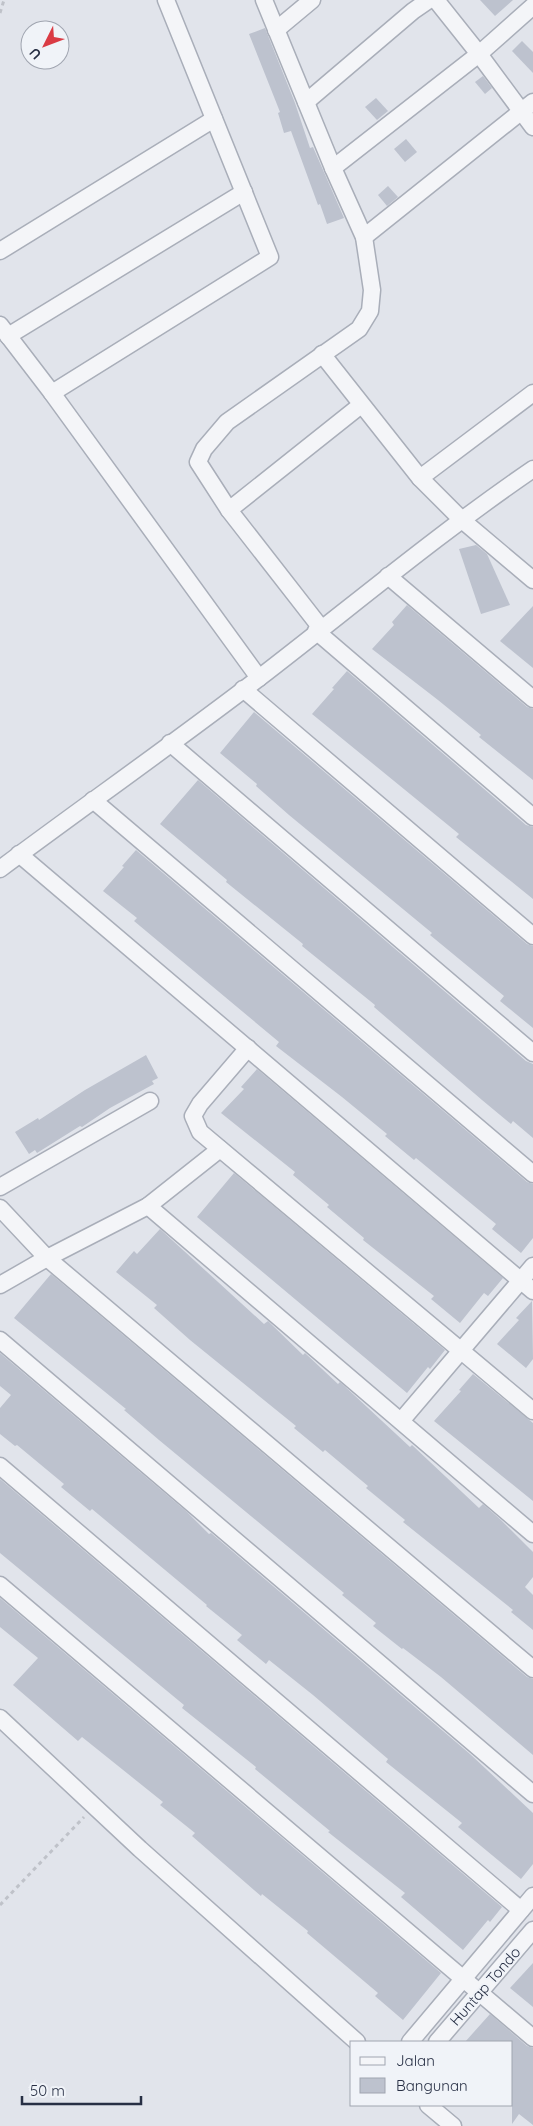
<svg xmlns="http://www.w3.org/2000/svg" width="533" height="2126" font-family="Quicksand,sans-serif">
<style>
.building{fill:#bdc2ce}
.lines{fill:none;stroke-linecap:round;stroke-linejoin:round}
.minor-casing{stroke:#a9aeb9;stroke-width:19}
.path{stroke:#bfc2c9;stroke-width:3;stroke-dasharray:4 4;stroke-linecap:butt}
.minor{stroke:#f4f5f8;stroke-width:16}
.labels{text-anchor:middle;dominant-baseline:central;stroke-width:4;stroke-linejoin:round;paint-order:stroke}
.street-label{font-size:15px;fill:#272f44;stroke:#f0f3f8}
</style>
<rect width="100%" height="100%" fill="#e1e4eb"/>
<!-- building -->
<g class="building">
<path d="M480 0H513L495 16Z"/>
<path d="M265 28 295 103 310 148 313 147 344 218 327 224 320 204 318 205 291 131 284 133 278 113 280 112 249 34Z"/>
<path d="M522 41 533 52V73L512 51Z"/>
<path d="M483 76 492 88 485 94 475 82Z"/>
<path d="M376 98 388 111 377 120 365 107Z"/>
<path d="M406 139 417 152 405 162 394 149Z"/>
<path d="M388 186 398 197 387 206 378 195Z"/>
<path d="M476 545 487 554 510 605 481 614 459 549Z"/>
<path d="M407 605 527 707 533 709V780L479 737 481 735 438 700 372 649 394 625 392 622Z"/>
<path d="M533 606V668L500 641Z"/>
<path d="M347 671 526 825 533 827V899L456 837 459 834 312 714 334 689 332 688Z"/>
<path d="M254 712 527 944 533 946V1028L500 1001 504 996 430 935 432 933 289 815 256 786 257 784 220 753Z"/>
<path d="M198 780 526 1061 533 1064V1138L513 1121 511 1124 482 1100 374 1007 375 1005 302 946 303 944 226 882 227 880 160 824Z"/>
<path d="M136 850 527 1182 533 1184V1238L521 1253 492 1229 496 1224 416 1158 414 1160 385 1136 387 1134 342 1097 276 1046 279 1042 134 921 137 918 103 891 124 867 122 866Z"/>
<path d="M146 1055 158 1078 152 1081 154 1084 110 1108 82 1127 80 1126 37 1153 35 1150 29 1154 15 1132 38 1118 39 1120 85 1090Z"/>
<path d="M257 1069 503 1278 488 1296 484 1293 460 1323 431 1299 434 1296 363 1240 364 1238 327 1207 329 1205 293 1175 295 1172 221 1113 244 1089 241 1087Z"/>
<path d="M234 1173 445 1350 430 1369 428 1367 407 1393 197 1217Z"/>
<path d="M160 1229 264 1324 268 1321 303 1355 305 1353 338 1384 340 1382 353 1394 410 1447 412 1445 479 1508 483 1504 501 1520 533 1552V1577L525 1587 533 1595V1630L511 1612 513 1610 403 1522 405 1520 366 1488 368 1486 325 1450 323 1452 294 1428 296 1426 190 1340 154 1308 157 1305 116 1272 134 1251 137 1254Z"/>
<path d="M51 1274 527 1677 533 1679V1755L441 1677 403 1648 402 1649 373 1626 376 1623 342 1595 344 1593 159 1440 124 1410 126 1409 14 1318Z"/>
<path d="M532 1301 533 1359 526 1368 497 1344 519 1320 516 1318Z"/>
<path d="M0 1353 187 1512 209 1534 211 1533 470 1754 533 1813V1864L521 1879 458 1827 462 1823 386 1762 388 1759 313 1695 269 1660 266 1664 237 1640 242 1635 206 1606 207 1605 92 1509 90 1511 61 1487 64 1484 17 1445 15 1446 0 1434V1408L11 1395 0 1386Z"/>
<path d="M473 1374 533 1423V1501L434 1421 461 1391 459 1390Z"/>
<path d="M0 1479 502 1907 490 1922 488 1920 463 1950 401 1897 405 1893 328 1832 330 1831 255 1769 256 1767 182 1708 184 1705 0 1553Z"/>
<path d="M0 1598 441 1973 403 2020 375 1996 378 1993 307 1933 308 1931 262 1894 261 1896 192 1836 195 1833 160 1805 163 1802 82 1737 78 1741 13 1685 38 1658 0 1627Z"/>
<path d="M533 1963V2007L510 1988Z"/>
<path d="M490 2014 527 2046 533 2048V2125L519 2114 512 2124V2042H465Z"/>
</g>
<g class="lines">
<defs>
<g id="minor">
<path d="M264 0 333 168 364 237 372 290 370 311 359 329 227 422 204 449 198 462 229 510 321 628"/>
<path d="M436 0 479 54 533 127"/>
<path d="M276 30 312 0"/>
<path d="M306 102 413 11 429 0"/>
<path d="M333 168 479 54 533 6"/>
<path d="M364 237 533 102"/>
<path d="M0 251 214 119"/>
<path d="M0 325 52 393 259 678"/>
<path d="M8 336 244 192"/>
<path d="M322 354 420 478"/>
<path d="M52 393 270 257 166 0"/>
<path d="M533 393 420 478 462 520 533 580"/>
<path d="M229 510 361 405"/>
<path d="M388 576 533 699"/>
<path d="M316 631 533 817"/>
<path d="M243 689 533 936"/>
<path d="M170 743 533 1053"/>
<path d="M93 800 533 1174"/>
<path d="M19 854 533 1291"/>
<path d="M0 869C86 805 174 743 259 678 350 608 438 534 533 469"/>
<path d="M248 1048 200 1104 193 1116 200 1132 533 1411"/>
<path d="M0 1187 150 1101"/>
<path d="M148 1206 533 1534"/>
<path d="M0 1208 47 1258 533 1669"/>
<path d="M0 1285 47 1258 148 1206 220 1149"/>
<path d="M0 1340 533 1794"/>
<path d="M401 1421 533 1266"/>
<path d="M0 1466 521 1910"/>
<path d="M0 1585 533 2038"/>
<path d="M0 1718 140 1849 357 2042"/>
<path d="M410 2042 533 1896"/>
<path d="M437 2042 533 1930"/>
<path d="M428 2105 453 2126"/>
</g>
</defs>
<!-- minor casing -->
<use href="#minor" class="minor-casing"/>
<!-- path -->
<g class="path">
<path d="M0 13 4 0"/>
<path d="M0 1905 84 1817"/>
</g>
<!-- minor -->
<use href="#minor" class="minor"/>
</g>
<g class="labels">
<!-- street labels -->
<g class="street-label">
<text transform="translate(485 1986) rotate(-49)">Huntap Tondo</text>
</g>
</g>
<!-- legend -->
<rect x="350" y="2041" width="162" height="65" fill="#f0f3f8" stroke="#a0a5b0"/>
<rect x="360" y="2057" width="25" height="8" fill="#f4f5f8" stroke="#a0a5b0"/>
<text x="396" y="2066" font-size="15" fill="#272f44">Jalan</text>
<rect x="360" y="2078" width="25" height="15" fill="#bdc2ce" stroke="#a0a5b0"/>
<text x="396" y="2091" font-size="15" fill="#272f44">Bangunan</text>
<!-- north arrow -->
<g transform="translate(45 45) rotate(228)"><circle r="24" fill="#f0f3f8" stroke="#a0a5b0"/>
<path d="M0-4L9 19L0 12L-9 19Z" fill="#da3b44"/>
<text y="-8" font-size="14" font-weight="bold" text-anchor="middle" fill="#272f44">U</text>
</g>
<!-- scale -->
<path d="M22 2096v8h119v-8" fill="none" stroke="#272f44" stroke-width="2.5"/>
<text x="30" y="2096" font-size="15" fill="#272f44" stroke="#f0f3f8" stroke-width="4" paint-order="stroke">50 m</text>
</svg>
